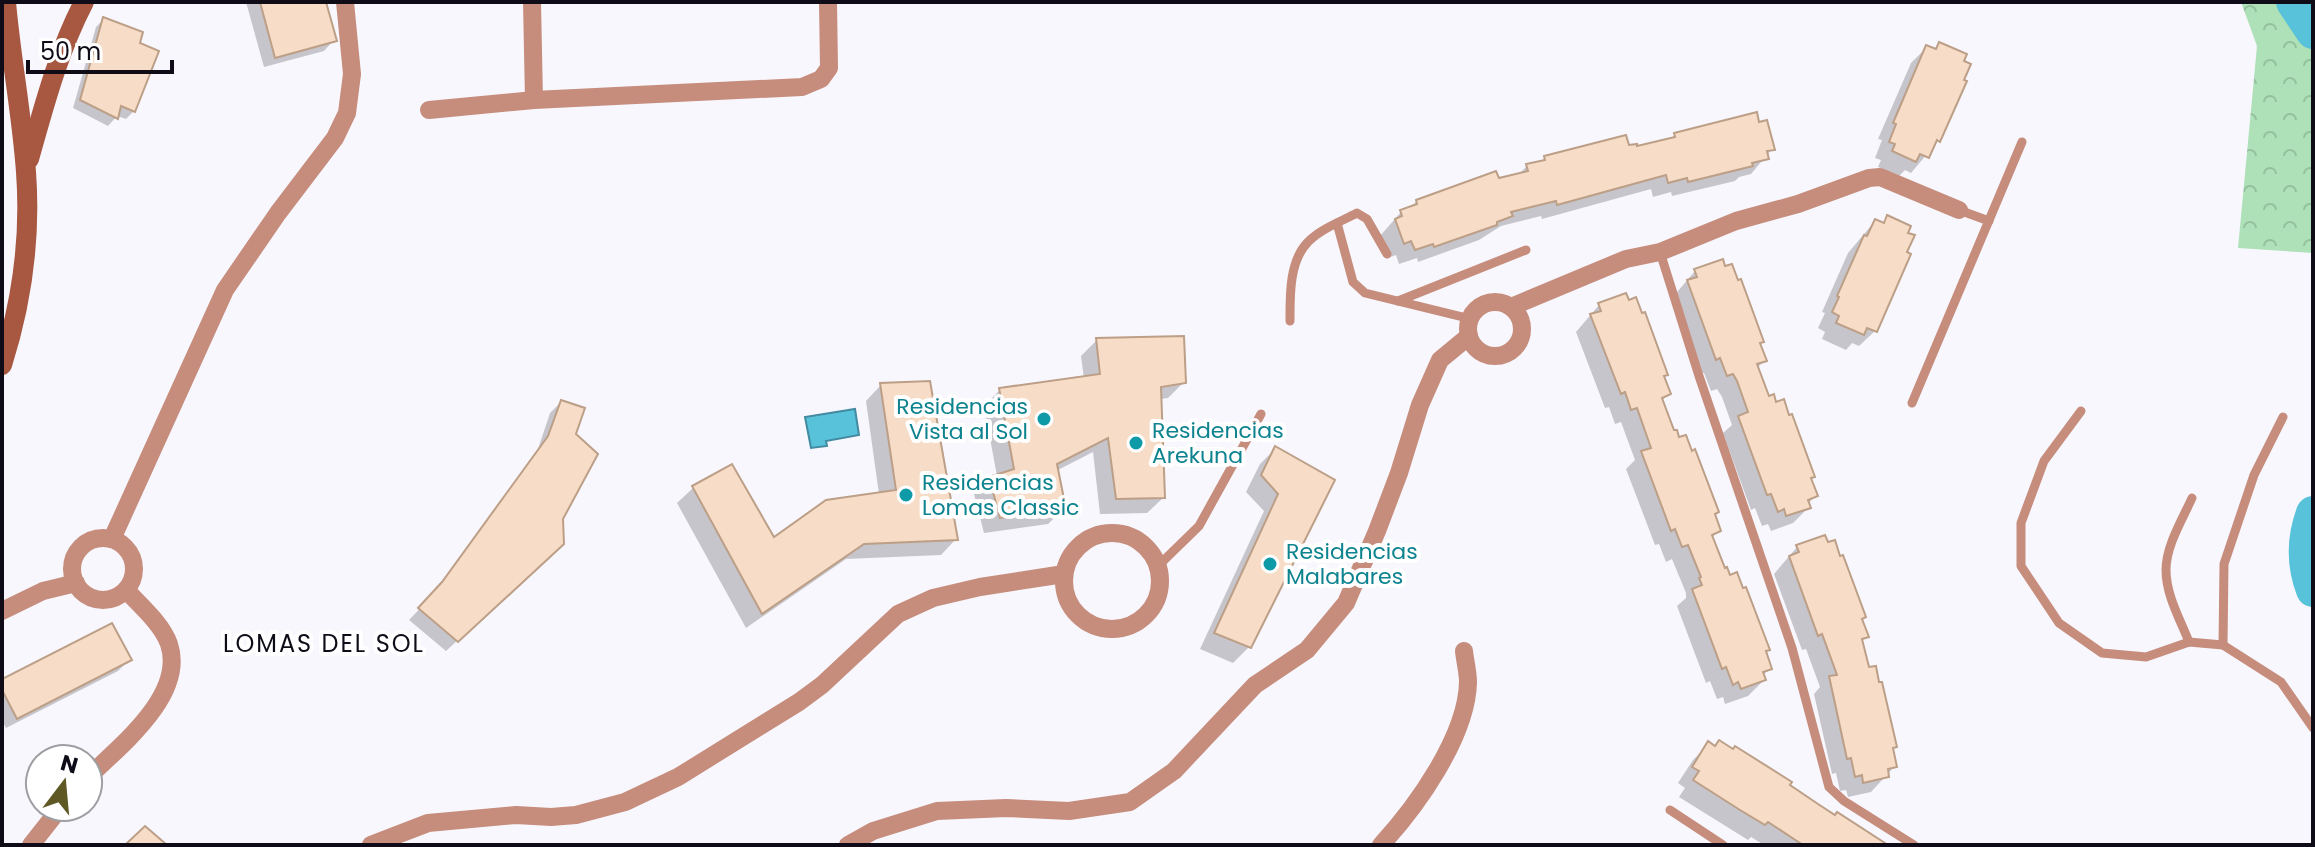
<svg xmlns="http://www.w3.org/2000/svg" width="2315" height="847" font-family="Poppins,sans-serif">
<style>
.forest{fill:url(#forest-crowns)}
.water{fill:#58c2db;stroke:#428ba0;stroke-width:2}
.shadow{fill:#0003}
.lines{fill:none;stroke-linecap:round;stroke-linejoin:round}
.river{stroke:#58c2db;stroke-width:34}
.building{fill:#f7ddc7;stroke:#bc9f86;stroke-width:2}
.service{stroke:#c68d7d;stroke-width:9}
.minor{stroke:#c68d7d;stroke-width:18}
.secondary{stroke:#a85841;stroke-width:20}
.culture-dot{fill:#0f9aa8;stroke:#fff;stroke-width:3}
.labels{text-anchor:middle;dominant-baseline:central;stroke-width:8;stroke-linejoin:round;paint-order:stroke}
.culture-label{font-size:22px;fill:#0d838f;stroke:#fff;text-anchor:start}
.neighbourhood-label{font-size:24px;letter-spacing:2px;fill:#0f0c18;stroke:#fff}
</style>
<defs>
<pattern id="forest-crowns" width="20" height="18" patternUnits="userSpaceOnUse" patternTransform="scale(2)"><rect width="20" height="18" fill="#aee1b8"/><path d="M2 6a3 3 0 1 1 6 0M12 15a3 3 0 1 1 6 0" fill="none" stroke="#94c09d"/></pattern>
</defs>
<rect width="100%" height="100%" fill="#f8f7fe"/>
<!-- forest -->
<path class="forest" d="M2241 2H2313V253L2238 248 2257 46Z"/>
<!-- water -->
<path class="water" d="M855 409 859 435 826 441 827 446 811 448 805 417Z"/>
<!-- shadow -->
<g class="shadow">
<path d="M246 2H324L334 40 324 51 264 67Z"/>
<path d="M104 19 134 111 126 119 117 116 108 126 73 108 96 27Z"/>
<path d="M1940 44 1964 82 1938 141 1911 173 1905 170 1899 176 1878 167 1881 160 1875 158 1882 140 1878 139 1911 63 1927 47 1934 50Z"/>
<path d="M1758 125 1772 149 1751 174 1739 177 1735 181 1672 196 1671 192 1653 197 1651 189 1542 219 1541 216 1501 226 1479 240 1418 262 1417 258 1399 264 1396 255 1388 258 1380 236 1401 212 1410 208 1417 201 1518 175 1527 166 1540 163 1545 158 1636 148 1670 140 1675 135Z"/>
<path d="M1888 218 1906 234 1875 331 1859 346 1852 343 1846 350 1822 339 1825 332 1818 328 1825 313 1822 312 1848 253 1875 221 1881 224Z"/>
<path d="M1695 271 1759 344 1764 361 1757 368 1768 398 1813 477 1809 480 1815 496 1808 504 1809 507 1793 523 1771 531 1768 524 1762 526 1755 508 1751 510 1723 433 1732 425 1722 397 1717 389 1711 391 1704 373 1700 374 1672 298Z"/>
<path d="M1599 305 1666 375 1663 378 1669 394 1661 401 1719 531 1711 538 1724 571 1770 669 1762 676 1764 680 1748 696 1725 704 1723 697 1717 699 1710 681 1706 683 1677 606 1686 598V593L1672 559 1666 562 1659 544 1655 545 1626 469 1635 460 1621 422 1615 424 1609 407 1605 408 1576 332Z"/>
<path d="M1097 340 1184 382 1168 398 1160 399 1163 498 1147 513 1100 514 1093 452 1056 471 1064 509 1048 524 984 533 974 494 990 478 997 476 984 406 1000 390 1084 379 1081 356Z"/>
<path d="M881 385 956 539 941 555 846 559 746 628 677 503 693 488 731 467 773 540 879 494 866 401Z"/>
<path d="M561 402 574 435 561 518 550 555 446 651 409 620 432 596 538 449 550 413Z"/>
<path d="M1276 448 1332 481 1249 647 1233 663 1200 649 1264 511 1246 492 1260 464Z"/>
<path d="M1797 547 1861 620 1866 636 1861 642 1895 746 1891 750 1895 766 1871 792 1848 797 1846 790 1840 791 1836 773 1832 774 1814 694 1820 687 1806 649 1802 650 1774 574Z"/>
<path d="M129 660 118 671 6 728 2 721V681Z"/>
<path d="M1709 744 1787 786 1885 845H1764L1751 837 1748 840 1679 797 1685 788 1678 783 1693 760Z"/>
</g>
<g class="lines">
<!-- river -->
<g class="river">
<path d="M2293 2 2313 32"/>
<path d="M2313 513C2303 540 2303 564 2313 590"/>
</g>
</g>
<!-- building -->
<g class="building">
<path d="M260 2H326L337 41 275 58Z"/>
<path d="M103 17 143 32 140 43 159 51 135 112 121 106 118 119 80 100Z"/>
<path d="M1939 42 1967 54 1964 61 1971 64 1964 80 1967 81 1940 142 1937 140 1929 158 1920 154 1916 162 1892 151 1895 144 1889 142 1896 124 1893 123 1926 45 1936 49Z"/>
<path d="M1757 112 1759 122 1767 120 1775 150 1767 151 1769 159 1752 163 1753 166 1688 182 1687 178 1668 183 1666 175 1557 205 1556 201 1511 212 1513 216 1497 222V225L1434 247 1433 244 1415 250 1411 241 1404 244 1395 219 1402 216 1400 210 1417 204 1416 200 1496 171 1499 178 1528 171 1526 164 1545 160 1544 156 1626 135 1629 145 1637 144V146L1675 137 1674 133Z"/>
<path d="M1887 215 1911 226 1908 233 1915 235 1907 252 1911 254 1877 332 1867 328 1864 335 1836 323 1839 316 1832 312 1839 297 1837 296 1864 235 1867 236 1875 219 1884 223Z"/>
<path d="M1723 259 1725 266 1732 264 1738 280 1741 279 1764 342 1760 343 1767 361 1757 364 1769 396 1774 394 1776 402 1784 399 1789 415 1792 414 1815 477 1811 478 1818 496 1808 500 1811 508 1786 516 1784 509 1778 512 1771 494 1767 495 1738 416 1748 412 1737 381 1733 374 1727 376 1720 358 1716 360 1687 280 1697 277 1694 269Z"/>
<path d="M1626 293 1629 300 1636 297 1642 313 1645 312 1668 375 1664 376 1671 394 1662 398 1674 430H1677L1679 437 1686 435 1692 451 1695 449 1719 512 1715 514 1721 531 1712 535 1725 568 1727 567 1730 575 1737 572 1743 588 1746 587 1770 650 1766 651 1772 669 1763 672 1766 680 1741 689 1738 682 1733 685 1726 667 1722 669 1692 589 1702 585 1699 578 1701 577 1688 545 1682 547 1675 529 1671 531 1641 451 1651 448 1637 408 1631 410 1625 392 1621 394 1590 314 1601 311 1598 303Z"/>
<path d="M1184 336 1186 383 1161 387 1165 498 1116 499 1108 438 1057 464 1066 509 1000 518 989 477 1014 469 999 388 1100 374 1096 338Z"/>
<path d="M930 381 958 540 864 544 762 614 692 486 732 464 774 537 826 500 896 490 880 383Z"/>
<path d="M561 400 585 408 576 434 598 454 563 519 564 544 458 642 418 608 442 582 548 436Z"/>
<path d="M1275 446 1335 480 1251 648 1214 633 1278 494 1261 475Z"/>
<path d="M1825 535 1828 542 1835 540 1840 556 1843 555 1866 617 1862 619 1869 637 1862 639 1869 667 1876 666 1879 682H1882L1897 747 1893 748 1897 767 1888 769 1889 777 1863 783 1862 775 1855 777 1851 758 1847 759 1829 676 1837 675 1822 634 1818 636 1789 556 1799 552 1796 545Z"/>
<path d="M112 623 132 660 17 719 2 690V679Z"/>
<path d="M1719 740 1733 749 1735 746 1792 782 1790 785 1818 804 1835 815 1837 812 1888 845H1803L1768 822 1765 825 1740 810 1693 780 1699 771 1692 767 1708 741 1715 746Z"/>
<path d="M145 826 167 845H125Z"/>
</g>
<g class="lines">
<!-- service -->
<g class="service">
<path d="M1959 210 1989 221"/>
<path d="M1337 223 1353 282 1365 293 1471 319"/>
<path d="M1660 252 1699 376 1792 648 1829 787 1844 801 1914 845"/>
<path d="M1398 301 1526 250"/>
<path d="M1290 321C1290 296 1289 261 1308 242 1320 229 1342 221 1357 213L1367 219 1387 254"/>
<path d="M1912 403 2022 142"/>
<path d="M2081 411 2044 461 2021 523V566L2059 623 2102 653 2146 657 2189 642 2223 645 2281 682 2313 728"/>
<path d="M1158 566 1199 526 1261 414"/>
<path d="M2189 642C2180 619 2166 595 2166 570 2166 546 2182 520 2192 498"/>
<path d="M2223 645 2224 564 2254 475 2283 417"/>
<path d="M1670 810 1723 845"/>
</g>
<!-- minor -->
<g class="minor">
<path d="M532 2 534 100"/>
<path d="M429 110 534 100 802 87 821 79 829 68 828 2"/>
<circle cx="1495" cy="329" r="27"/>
<path d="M1511 307 1626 259 1660 252 1736 221 1798 204 1869 178 1880 177 1959 210"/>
<circle cx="1112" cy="581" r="48"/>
<circle cx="103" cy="569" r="31"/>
<path d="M112 539 225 290 278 213 335 138 347 113 352 74 345 2"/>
<path d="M2 611 43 591 76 583"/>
<path d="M88 777C120 746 186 695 169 644 162 624 140 605 126 590"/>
<path d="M31 845 61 807"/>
<path d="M371 845 428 823 516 815 551 817 576 815 625 802 678 777 799 702 822 685 898 614 933 598 980 587 1064 574"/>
<path d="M848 845 873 831 937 811 1006 808 1069 811 1130 802 1174 771 1255 685 1307 650 1346 603 1377 531 1399 473 1420 405 1440 360 1469 336"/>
<path d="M1381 845C1417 806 1467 736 1468 682 1468 672 1465 661 1464 651"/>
</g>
<!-- secondary -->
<g class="secondary">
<path d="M29 159C44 106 58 52 84 2"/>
<path d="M2 365C22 302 31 239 26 172 22 115 11 59 6 2"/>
</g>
</g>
<!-- markers -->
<g class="culture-dot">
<circle cx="1044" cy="419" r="8"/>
<circle cx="1136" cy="443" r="8"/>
<circle cx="906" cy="495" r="8"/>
<circle cx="1270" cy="564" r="8"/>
</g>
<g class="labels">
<!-- culture labels -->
<g class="culture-label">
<text x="1028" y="406" text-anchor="end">Residencias<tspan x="1028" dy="25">Vista al Sol</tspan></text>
<text x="1152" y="430">Residencias<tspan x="1152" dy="25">Arekuna</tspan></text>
<text x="922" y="482">Residencias<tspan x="922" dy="25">Lomas Classic</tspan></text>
<text x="1286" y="551">Residencias<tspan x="1286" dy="25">Malabares</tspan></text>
</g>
<!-- neighbourhood labels -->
<g class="neighbourhood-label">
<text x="324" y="643">LOMAS DEL SOL</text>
</g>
</g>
<!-- border -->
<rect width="2315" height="847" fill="none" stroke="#0f0c18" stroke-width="8"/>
<!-- north arrow -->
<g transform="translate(64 783) rotate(16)"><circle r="38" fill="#ffffff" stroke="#9f9ea3" stroke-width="2"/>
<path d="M0-6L14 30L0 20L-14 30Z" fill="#5d5824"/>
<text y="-12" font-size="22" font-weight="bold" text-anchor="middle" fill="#0f0c18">N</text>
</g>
<!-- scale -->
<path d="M28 60v12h144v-12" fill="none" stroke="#0f0c18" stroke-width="4"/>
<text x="40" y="60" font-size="24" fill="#0f0c18" stroke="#ffffff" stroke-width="6" paint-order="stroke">50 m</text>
</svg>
